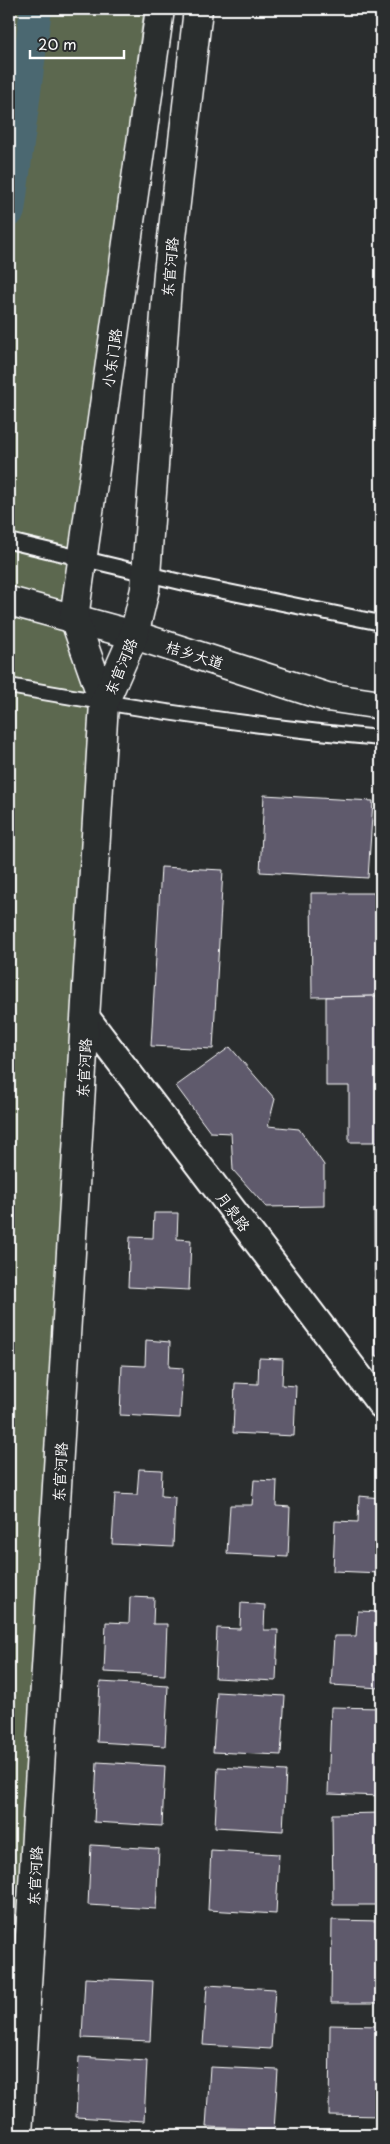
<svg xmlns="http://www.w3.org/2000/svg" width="390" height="2144" font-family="'Playpen Sans','LXGW WenKai TC',sans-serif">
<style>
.green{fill:#5b6850;stroke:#adb4a8}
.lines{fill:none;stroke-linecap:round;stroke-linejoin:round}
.canal{stroke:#4c6871;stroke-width:32}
.building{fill:#5f5a6c;stroke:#fff}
.lane-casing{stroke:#fff;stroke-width:18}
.street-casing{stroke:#fff;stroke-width:30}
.secondary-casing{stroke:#fff;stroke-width:31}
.lane{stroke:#2a2d2e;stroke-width:14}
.street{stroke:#2a2d2e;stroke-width:26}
.secondary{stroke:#2a2d2e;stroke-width:28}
.labels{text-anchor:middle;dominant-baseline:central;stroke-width:4;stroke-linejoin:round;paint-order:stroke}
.street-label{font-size:15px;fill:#fff;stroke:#2a2d2e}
</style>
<rect width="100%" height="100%" fill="#2a2d2e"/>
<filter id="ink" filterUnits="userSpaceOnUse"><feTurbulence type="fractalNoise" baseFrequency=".02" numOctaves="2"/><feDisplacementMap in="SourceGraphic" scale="10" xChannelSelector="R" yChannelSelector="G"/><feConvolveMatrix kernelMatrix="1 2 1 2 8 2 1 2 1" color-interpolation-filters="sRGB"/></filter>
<g filter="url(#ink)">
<!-- green -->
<path class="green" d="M9 9H144L77 522 104 703 9 2135Z"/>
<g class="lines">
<!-- canal -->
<path class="canal" d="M9 211 36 9"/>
</g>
<!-- building -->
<g class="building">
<path d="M264 795 373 801 368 878 260 872Z"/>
<path d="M161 867 223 870 213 1049 151 1046Z"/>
<path d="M311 893H376L377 996 312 997Z"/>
<path d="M377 996H381V1142H349V1086H326V997Z"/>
<path d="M230 1047 275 1099 268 1126 299 1129 324 1165V1206L266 1207 233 1170 231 1133 210 1132 176 1086Z"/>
<path d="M374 1208H381V1356H375Z"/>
<path d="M154 1213H178L177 1239 191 1240 189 1290 128 1287 130 1237 153 1238Z"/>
<path d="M146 1340 170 1342 169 1367 183 1368 180 1418 120 1415 122 1365 145 1366Z"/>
<path d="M259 1358 283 1359 282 1385 296 1386 294 1436 233 1433 235 1383 258 1384Z"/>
<path d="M139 1469 162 1470 161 1496 175 1497 173 1547 112 1544 115 1494 137 1495Z"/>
<path d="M254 1480 277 1481 276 1506 290 1507 288 1557 227 1554 230 1505H252Z"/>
<path d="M359 1496 381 1498V1573L333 1571 335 1521 358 1522Z"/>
<path d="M130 1597 154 1598 153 1624H167L165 1675 104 1672 106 1622 129 1623Z"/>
<path d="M241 1603 265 1605 264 1630H278L276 1681 215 1678 217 1628 240 1629Z"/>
<path d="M358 1611 381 1612V1688L331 1685 334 1636H356Z"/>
<path d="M100 1682 168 1686 165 1746 97 1742Z"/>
<path d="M217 1692 285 1696 281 1755 213 1752Z"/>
<path d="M331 1707 381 1708V1796L328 1794Z"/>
<path d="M97 1762 165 1766 162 1826 94 1822Z"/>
<path d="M218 1767 286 1771 283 1831 215 1827Z"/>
<path d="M381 1813V1905H333L332 1814Z"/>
<path d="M91 1845 159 1849 156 1909 88 1905Z"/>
<path d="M211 1850 279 1854 276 1914 208 1910Z"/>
<path d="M332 1920 381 1921V2003H331Z"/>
<path d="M85 1978 153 1981 150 2041 82 2038Z"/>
<path d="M207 1985 275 1989 271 2049 203 2045Z"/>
<path d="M330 2025 381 2026V2116L329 2115Z"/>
<path d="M79 2057 147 2061 144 2121 76 2117Z"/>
<path d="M210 2067 278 2070 274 2130 206 2127Z"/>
<path d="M381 2132V2135H334V2133Z"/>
</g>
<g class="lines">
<defs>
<g id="lane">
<path d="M9 541 189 584 381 623"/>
<path d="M9 686C132 708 256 727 381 738"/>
</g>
<path id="street" d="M86 1017 381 1405"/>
<g id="secondary">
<path d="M9 601 134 635 327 697 381 705"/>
<path d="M104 703 74 618 160 9"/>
<path d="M18 2135 104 703 134 635 145 589 168 273 198 9"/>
</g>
</defs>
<!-- lane casing -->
<use href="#lane" class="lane-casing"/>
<!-- street casing -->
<use href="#street" class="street-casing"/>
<!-- secondary casing -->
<use href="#secondary" class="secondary-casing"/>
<!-- lane -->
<use href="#lane" class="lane"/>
<!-- street -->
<use href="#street" class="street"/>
<!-- secondary -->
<use href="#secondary" class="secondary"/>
</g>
</g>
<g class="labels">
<!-- street labels -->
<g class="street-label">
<text transform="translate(169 267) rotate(-85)">东官河路</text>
<text transform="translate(111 358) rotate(-82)">小东门路</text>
<text transform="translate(195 654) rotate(18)">桔乡大道</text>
<text transform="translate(120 666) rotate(-67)">东官河路</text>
<text transform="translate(83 1068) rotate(-87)">东官河路</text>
<text transform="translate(234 1211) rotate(53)">月泉路</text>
<text transform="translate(59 1472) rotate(-87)">东官河路</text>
<text transform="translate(34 1876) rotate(-87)">东官河路</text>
</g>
</g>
<!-- margin -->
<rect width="390" height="2144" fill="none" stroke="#2a2d2e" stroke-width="30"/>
<rect x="15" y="15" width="360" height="2114" fill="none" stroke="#fff" stroke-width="2" filter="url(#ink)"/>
<!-- scale -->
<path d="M30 50v8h94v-8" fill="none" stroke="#ffffff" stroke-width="2.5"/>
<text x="38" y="50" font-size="15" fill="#ffffff" stroke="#2a2d2e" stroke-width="4" paint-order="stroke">20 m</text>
</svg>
